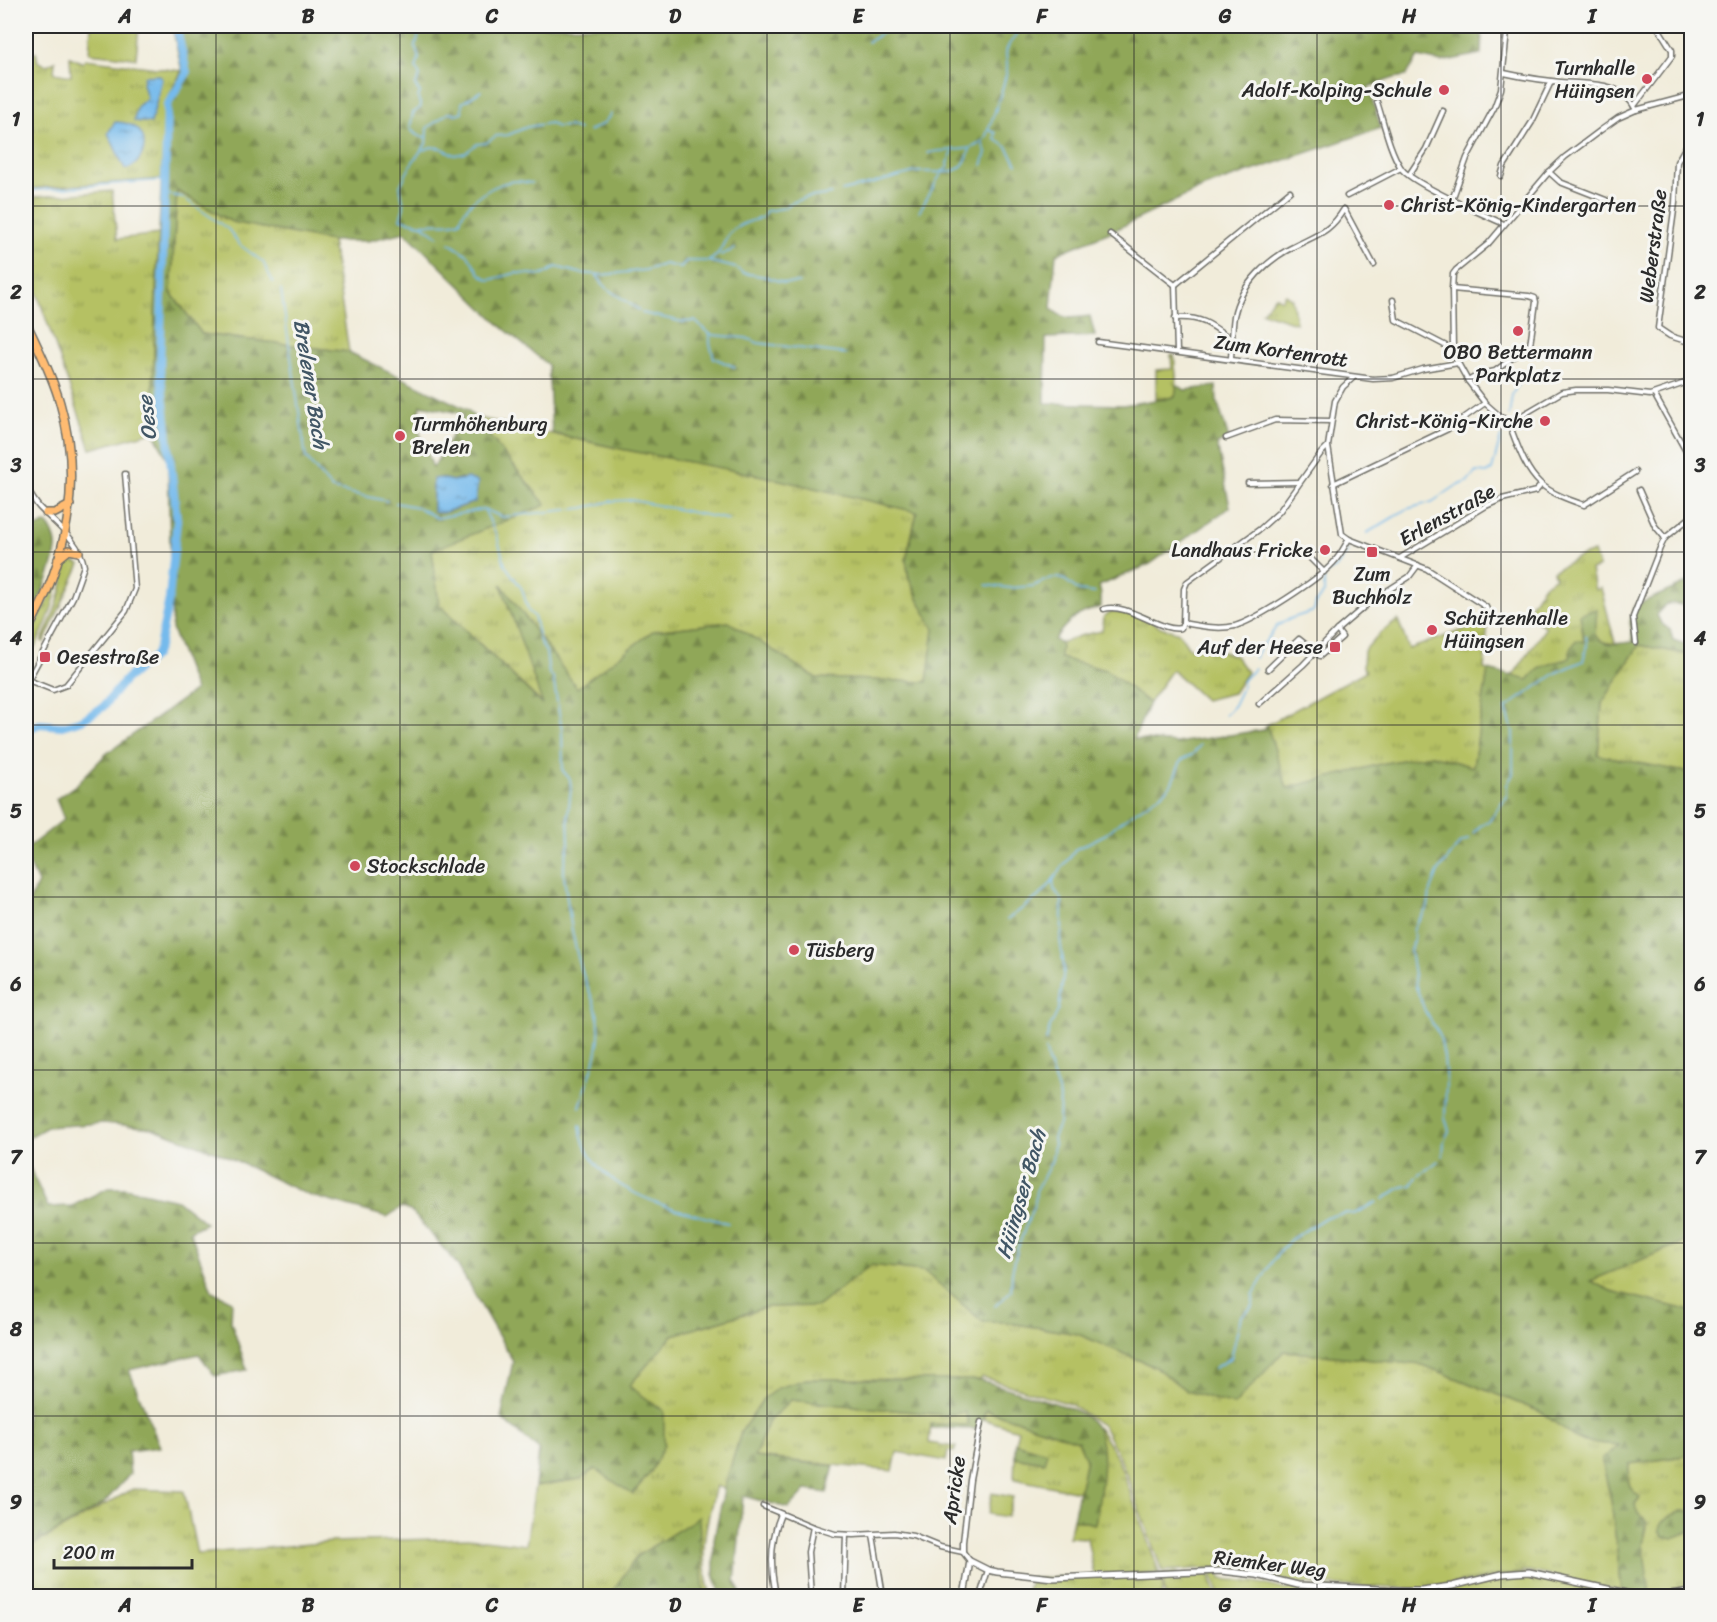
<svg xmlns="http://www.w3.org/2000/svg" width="1717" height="1622" font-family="Sriracha,sans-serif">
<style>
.grass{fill:url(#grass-tufts);stroke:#707647;stroke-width:1.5}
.forest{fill:url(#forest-firs);stroke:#5e6942;stroke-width:1.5;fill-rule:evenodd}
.garden{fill:#b5c163;stroke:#707647;stroke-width:1.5}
.water{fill:url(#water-ripples);stroke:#50728c;stroke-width:1.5}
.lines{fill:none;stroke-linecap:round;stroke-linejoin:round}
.stream{stroke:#75baec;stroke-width:1.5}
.river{stroke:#75baec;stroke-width:8}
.minor-casing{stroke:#706f68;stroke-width:7}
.tertiary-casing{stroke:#706f68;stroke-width:8}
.primary-casing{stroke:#706f68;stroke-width:10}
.minor{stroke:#fff;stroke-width:4}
.tertiary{stroke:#fff;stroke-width:5}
.primary{stroke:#ffbb71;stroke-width:7}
.rail{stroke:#2b2b2b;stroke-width:1.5}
.grid{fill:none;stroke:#2b2b2b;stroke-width:1.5;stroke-opacity:0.55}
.poi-dot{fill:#d1495b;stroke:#f6f6f2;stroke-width:2}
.labels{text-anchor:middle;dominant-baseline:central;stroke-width:6;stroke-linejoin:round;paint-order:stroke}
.poi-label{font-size:20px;fill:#2b2b2b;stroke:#f6f6f2;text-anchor:start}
.street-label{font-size:20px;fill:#2b2b2b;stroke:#f6f6f2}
.water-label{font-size:21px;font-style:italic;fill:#415665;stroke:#f6f6f2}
.neatline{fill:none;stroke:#2b2b2b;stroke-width:2}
.grid-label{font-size:20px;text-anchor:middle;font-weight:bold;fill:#2b2b2b}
</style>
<defs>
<pattern id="grass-tufts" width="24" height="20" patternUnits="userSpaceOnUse" patternTransform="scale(1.5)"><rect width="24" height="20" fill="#b5c163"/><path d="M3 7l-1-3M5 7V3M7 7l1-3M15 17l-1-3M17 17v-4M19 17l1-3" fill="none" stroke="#939d52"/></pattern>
<pattern id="forest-firs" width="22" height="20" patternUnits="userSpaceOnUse" patternTransform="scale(1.5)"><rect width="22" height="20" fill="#90a759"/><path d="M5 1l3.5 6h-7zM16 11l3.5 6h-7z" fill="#76884a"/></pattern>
<pattern id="water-ripples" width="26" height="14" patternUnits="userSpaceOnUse" patternTransform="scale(1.5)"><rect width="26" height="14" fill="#75baec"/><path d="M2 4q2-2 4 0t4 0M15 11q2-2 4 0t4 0" fill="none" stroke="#6097bf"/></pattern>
</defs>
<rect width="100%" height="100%" fill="#f6f6f2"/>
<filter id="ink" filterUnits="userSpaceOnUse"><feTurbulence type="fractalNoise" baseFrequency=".0167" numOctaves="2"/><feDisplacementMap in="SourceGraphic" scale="12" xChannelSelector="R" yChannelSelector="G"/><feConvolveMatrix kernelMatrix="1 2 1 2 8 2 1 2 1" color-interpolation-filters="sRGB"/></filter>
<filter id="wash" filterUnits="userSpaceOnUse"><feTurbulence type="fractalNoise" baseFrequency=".008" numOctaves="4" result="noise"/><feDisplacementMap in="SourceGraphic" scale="24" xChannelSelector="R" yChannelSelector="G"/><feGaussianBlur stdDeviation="1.35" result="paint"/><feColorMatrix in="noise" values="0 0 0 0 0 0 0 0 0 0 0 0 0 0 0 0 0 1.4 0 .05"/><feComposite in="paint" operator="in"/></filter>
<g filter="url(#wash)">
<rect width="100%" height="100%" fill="#f1ecda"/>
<!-- grass -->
<g class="grass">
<path d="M36 52 38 62 47 65 55 61 54 73 71 76 70 57 83 63 85 59 182 71 165 104 162 179 26 189V130H34L26 103V55Z"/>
<path d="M112 191 117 239 159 234 155 315 152 432 91 449 26 261V226L36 223 35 197Z"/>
<path d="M177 191 232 222 332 241 349 352 202 334 171 293Z"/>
<path d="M1285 294 1292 299 1296 323 1262 312 1275 296 1281 300Z"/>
<path d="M1171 355H1174L1177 385 1175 397 1156 399V370L1172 369Z"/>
<path d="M474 417 621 449 763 476 917 512 906 560 909 578 920 603 935 629 927 682 816 678 728 622 653 631 577 689 502 587 545 706 439 605 432 550 545 505Z"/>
<path d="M1594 552 1599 567 1591 570 1595 590 1601 588 1615 643C1596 646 1589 627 1580 614L1584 643 1571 649V658C1554 663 1539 665 1529 681L1510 676 1514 674 1546 627 1530 617 1532 612 1528 609 1543 586 1555 577 1553 571 1579 557Z"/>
<path d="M67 558 80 564 44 642 42 641C55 611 64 590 67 558Z"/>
<path d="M58 573H60C55 603 44 635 26 660V640L45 607Z"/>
<path d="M1112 611 1144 617 1161 627 1179 633 1189 648 1218 650 1235 656 1247 672 1233 693 1205 700 1172 670 1149 703 1106 670 1060 658 1061 643 1079 636 1102 631 1104 616Z"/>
<path d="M1398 620 1409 649 1488 621 1484 669 1488 670 1473 767 1432 755 1385 763 1286 789 1267 725 1366 671 1363 667 1364 651 1379 634Z"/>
<path d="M1639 645 1691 655V773L1598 756 1602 703Z"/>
<path d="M1691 1239V1311L1611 1291 1590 1281Z"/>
<path d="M870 1265 924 1271 983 1322H1004L1078 1334 1155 1367 1187 1391 1234 1405 1284 1351 1423 1365 1541 1412 1574 1437 1585 1442 1620 1445 1602 1460 1611 1500 1622 1591 1529 1571 1420 1589 1300 1584 1240 1570 1211 1568 1162 1571 1121 1460 1103 1426 1070 1404 982 1377 981 1380 806 1379 763 1399 741 1432 724 1489 716 1486C705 1528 698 1553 711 1596H26V1549L133 1489 184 1491 197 1554 332 1542 468 1538 526 1545 535 1486 580 1479 595 1469 629 1386 673 1335 768 1307 818 1306Z"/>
<path d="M791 1400 945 1415 965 1412 969 1425 931 1424 929 1443 956 1447 954 1452 948 1451 946 1461 897 1452 893 1471 754 1457 769 1421Z"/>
<path d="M986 1410 1078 1441 1086 1459 1079 1492 1014 1479 1015 1457 1043 1462 1046 1452 1015 1443 1018 1430 983 1419Z"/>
<path d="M1097 1427 1102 1433 1118 1459 1159 1572 1094 1576 1087 1538 1069 1537 1073 1519 1095 1524C1100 1491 1106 1459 1097 1427Z"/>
<path d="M1691 1455V1585L1685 1586 1679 1593 1650 1596 1644 1559 1643 1544 1647 1527 1644 1518C1637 1515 1635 1512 1635 1504L1639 1500 1637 1494 1631 1491 1628 1479 1629 1464Z"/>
<path d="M992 1493 1013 1497 1007 1517 988 1514Z"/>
<path d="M1202 1571H1208L1217 1596H1165L1163 1574 1177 1573 1178 1578 1202 1576Z"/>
<path d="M1211 1571 1220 1572 1221 1579 1255 1582 1287 1590 1289 1587 1300 1590 1320 1588 1405 1592 1502 1575 1528 1574 1633 1596H1220Z"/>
<path d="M1160 1574 1163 1589 1162 1596H1026L1030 1578Z"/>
</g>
<!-- forest -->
<g class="forest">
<path d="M172 26H1492V31L1482 32 1481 54 1441 62 1418 57 1406 76 1394 78 1368 87 1381 128 1204 187 1115 230 1056 254 1051 308C1063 321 1074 318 1090 316L1095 336 1046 338 1045 403 1123 405 1175 397 1177 385 1185 390 1216 386 1217 401 1229 439 1217 444 1230 507 1150 564 1099 586 1101 594V607C1077 613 1067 621 1054 640L1061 643 1060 658 1106 670 1149 703 1134 739 1176 743 1263 730 1267 725 1287 788 1385 763 1432 755 1473 767 1488 670 1528 680C1539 665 1553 663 1570 658L1571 649 1576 640 1584 642 1580 614 1597 609 1595 635C1605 648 1618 643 1633 642L1630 622 1634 606 1691 581V606C1674 605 1668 597 1657 615L1661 623 1670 630 1673 640 1691 646V655L1639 645 1602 703 1598 755 1691 773V1239L1590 1281 1611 1291 1691 1311V1455L1629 1464C1628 1480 1626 1487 1640 1497L1635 1504C1636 1515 1642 1515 1647 1523L1643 1544 1650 1596 1622 1591 1611 1500 1602 1460 1619 1445 1586 1442 1574 1437 1541 1412 1423 1365 1284 1351 1234 1405 1187 1391 1155 1367 1078 1334 1004 1322H983L924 1271 871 1265 818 1306 767 1307 673 1335 629 1386 664 1411V1445L651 1472 632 1494 595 1469 580 1479 535 1486 539 1450 501 1418 513 1361 457 1264 412 1212 402 1207 387 1217 308 1195 222 1154 152 1128 104 1123 47 1127 26 1139V908L38 883 26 857V849L64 819 56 799 77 784 106 754 195 690 172 629 168 460 152 429 155 315 165 104 182 71ZM177 191 232 222 332 241H368L405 232 502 327 548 365 552 433 621 449 763 476 917 512 906 560 909 578 920 603 934 629 927 682 816 678 729 622 653 631 577 688 501 584 543 705 439 605 432 550 546 505 468 410 349 352 202 334 171 293ZM421 405 464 414 433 468 418 428ZM441 478 452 481 461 478 470 504 442 513 433 512V480Z"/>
<path d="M47 523C52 531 57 539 56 549 54 569 37 607 26 624V532Z"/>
<path d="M26 1160 48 1207 72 1206 108 1188H125L177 1200 206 1223 190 1231 212 1291 232 1301 231 1322 247 1370 215 1376 199 1354 129 1370 160 1447 128 1451 130 1474 103 1504 26 1549Z"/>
<path d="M806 1379 981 1380 1067 1407C1077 1411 1092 1419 1097 1429 1109 1451 1099 1500 1095 1524L1073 1519 1086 1459 1078 1441 986 1410 978 1429 931 1428V1424L969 1425 965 1412 945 1415 791 1400 769 1421 754 1457 834 1466 827 1493 806 1490 789 1508 743 1496 735 1582 742 1596H722L714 1578V1539L724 1489 741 1432 763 1399 778 1388Z"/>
<path d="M1015 1443 1047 1452 1044 1462 1015 1457Z"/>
<path d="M1682 1511H1688L1691 1513V1531L1673 1538 1663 1536 1659 1530C1661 1518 1672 1515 1682 1511Z"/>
<path d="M699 1517 703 1586 706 1596H609L637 1556Z"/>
</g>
<!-- garden -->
<path class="garden" d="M91 26H139L136 58 89 53Z"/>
<!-- water -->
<g class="water">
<path d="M159 75 162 79 151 123 134 121 137 107 147 98 143 84 144 76Z"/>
<path d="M115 122C159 123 145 167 125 169L108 133Z"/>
<path d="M441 478 452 481 467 478 478 482 475 502 442 513 433 512V479Z"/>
</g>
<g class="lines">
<!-- stream -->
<g class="stream">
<path d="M420 26 418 28V39L415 45 419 59 416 68 420 76 415 86 420 92 418 98 421 107 413 113 410 128C414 134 418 137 426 137"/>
<path d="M961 31 966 26"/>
<path d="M868 42 893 26"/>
<path d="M989 130 996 133 995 139 1007 147 1017 164"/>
<path d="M589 131 604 123 611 114"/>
<path d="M982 142 986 152 982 166"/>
<path d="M424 150 431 147 441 148 455 155 465 153 477 144 486 143 496 136 508 135 527 127 550 123 557 127 568 126 579 130"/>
<path d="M928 153C946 147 973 155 985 138 993 118 1001 96 1006 75 1011 58 998 54 1016 36L1015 26"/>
<path d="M115 184 164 180"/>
<path d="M26 191 114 184"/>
<path d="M842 191C865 186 888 179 911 173 926 169 944 176 958 169 965 165 968 157 970 149"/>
<path d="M164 194 182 197 228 229 240 245 263 262 273 282"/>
<path d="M919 212 942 172 948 167 947 163 954 149"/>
<path d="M422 224C435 222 447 226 460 221 465 201 497 181 517 181 522 181 527 183 532 183"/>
<path d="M438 236 421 224 400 219 404 207 400 186 412 163 426 144 427 128 448 113 456 114 462 112V103L481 91"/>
<path d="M449 243 468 255 480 274 489 280 516 273 543 275 556 267 580 273 602 275 646 270 665 264 681 268 686 261H708L736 268 743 273 767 277 784 283H799"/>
<path d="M720 255 735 249"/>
<path d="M709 261C723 253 721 243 732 231 740 223 752 221 763 217L766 211 785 208 789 204 804 198 831 194"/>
<path d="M596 274 606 288 639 310"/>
<path d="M281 290 306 458 332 489 387 501"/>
<path d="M642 313 683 322 695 321 707 332 713 335 746 338 758 343 846 354"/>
<path d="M710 335V344L714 358 735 367"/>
<path d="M1509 416 1512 395 1521 379"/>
<path d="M396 503 417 507 437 518 484 509 502 517 583 508 612 501 632 500 730 520"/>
<path d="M484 509 497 536 505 565 522 589 529 612 534 616 540 642 546 652 549 674 553 677 562 731 563 771 570 779 571 788 568 816 569 843 564 864V876C568 907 572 938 581 968 587 991 601 1009 599 1035 598 1059 586 1084 580 1107"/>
<path d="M1367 533 1407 509 1432 502 1456 486 1467 482 1476 472 1487 473 1492 470 1501 436"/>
<path d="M986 585 1010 588 1033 586 1051 578H1058L1065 580 1079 591 1095 593"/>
<path d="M1255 658 1256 654 1278 625 1292 618 1314 611 1316 602 1324 593V577L1328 572 1336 568 1349 550"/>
<path d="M1225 715 1234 705 1242 688 1243 680 1255 668"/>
<path d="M1473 833 1480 826 1489 821 1507 795V785L1513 774V732L1506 708 1556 673 1583 661 1587 645 1586 636"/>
<path d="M1007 920C1022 907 1043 897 1053 880"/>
<path d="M1046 1041 1050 1027 1059 1009 1064 968 1060 939 1062 931V900L1054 889 1053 880 1076 849 1106 834 1120 822 1160 795 1171 785 1181 761 1193 754 1200 745"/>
<path d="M580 1125C585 1191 676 1210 728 1223"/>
<path d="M1443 1156 1444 1141 1449 1131 1445 1117 1446 1082 1444 1057 1440 1036 1425 1011 1416 987 1410 950 1414 939 1413 931 1418 921 1428 907 1430 893 1438 872 1460 843 1469 839"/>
<path d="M1383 1199 1402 1187 1412 1185 1417 1177 1438 1161"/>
<path d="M995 1306 1011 1291 1012 1272 1018 1247 1035 1202 1036 1191 1052 1160 1054 1144 1053 1138 1059 1124 1060 1097 1048 1061 1046 1050"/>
<path d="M1214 1368 1231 1358 1241 1316 1250 1309 1253 1304V1295L1273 1260 1290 1240 1326 1217 1346 1213 1354 1214 1377 1202"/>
</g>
<!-- river -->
<path class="river" d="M26 730 40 724 62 726 82 720 103 707 126 679 155 656 159 647 169 599 177 520 160 368 167 105 187 73 176 26"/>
</g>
</g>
<g filter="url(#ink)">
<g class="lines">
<defs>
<g id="minor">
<path d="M1504 73C1522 77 1541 80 1560 82 1588 85 1621 79 1636 110"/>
<path d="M1692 95 1636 110 1618 118 1601 130 1565 157 1549 172 1488 244 1456 270 1453 274 1452 289 1453 349 1458 363 1468 381 1485 403 1502 418 1514 420 1562 392 1576 390H1608L1650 395 1685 383 1692 378"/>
<path d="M1377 102C1384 123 1389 149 1401 168 1410 183 1485 215 1504 224"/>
<path d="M1634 106 1672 56V50L1657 26"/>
<path d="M1692 136 1677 162 1675 203 1658 328 1670 336 1692 343"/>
<path d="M1549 172 1560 182 1606 200"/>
<path d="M1409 175 1426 149 1443 111"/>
<path d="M1501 176 1504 166 1532 122 1551 82"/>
<path d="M1347 196 1401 168"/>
<path d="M1452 200 1467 158 1494 108 1501 89 1507 32"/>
<path d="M1110 234 1175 285 1177 352"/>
<path d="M1175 285 1290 191"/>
<path d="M1452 289 1529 296 1535 298 1536 302 1530 345 1495 371 1478 375 1468 381"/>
<path d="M1393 300 1396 320 1452 349"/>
<path d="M1175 318C1202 316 1212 325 1232 340"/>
<path d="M1098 342 1373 379 1393 378 1423 369 1458 363"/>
<path d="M1231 358C1232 345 1232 330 1234 316 1240 285 1269 258 1297 245 1319 234 1331 231 1344 209L1374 265"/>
<path d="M1353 378 1343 387 1335 401 1328 446 1342 534 1349 539 1427 569 1486 607 1490 617"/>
<path d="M1654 394 1692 462"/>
<path d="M1508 421C1516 441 1524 469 1541 484 1552 494 1570 500 1584 505L1635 472"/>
<path d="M1226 438 1275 420 1331 421"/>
<path d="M1248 483 1299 482"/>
<path d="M1333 484 1448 429 1485 403"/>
<path d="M26 487C30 494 34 501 39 507 55 524 80 541 84 566L73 597 26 684"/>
<path d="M1639 490 1655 526 1665 538"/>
<path d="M1310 558 1324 572"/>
<path d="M1400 558 1486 506 1502 499 1536 491 1541 485"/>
<path d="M1104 609C1128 602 1162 633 1181 628L1183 623"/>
<path d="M1183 623 1184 589 1187 582 1260 529 1279 512 1321 453 1327 447"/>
<path d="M1183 623C1200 626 1218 630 1235 626 1256 620 1318 580 1333 563 1340 556 1344 547 1349 539"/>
<path d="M1636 643 1633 617 1660 548 1665 538 1692 516"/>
<path d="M1268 669 1299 639 1320 656 1342 637 1337 630"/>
<path d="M28 680 53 690 66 685 126 611 135 589 125 474"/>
<path d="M1259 704 1303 665 1337 630 1371 601 1409 577 1418 565"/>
<path d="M763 1506 813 1527 835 1534 853 1535 894 1533 913 1536 940 1547 963 1552"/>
<path d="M781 1514C771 1538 770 1565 775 1590L784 1596"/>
<path d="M873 1535 883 1596"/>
<path d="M970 1561 963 1552V1542L970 1480 981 1422"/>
<path d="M811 1596 808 1552 813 1527"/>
<path d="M844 1596 846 1535"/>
<path d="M980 1596 988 1570"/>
</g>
<g id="tertiary">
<path d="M964 1596 970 1561 988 1570 997 1572 1053 1578 1221 1571 1257 1575 1298 1585 1397 1590H1421L1452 1586 1502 1574 1529 1572 1640 1596"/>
<path d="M1661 1596 1692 1592"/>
</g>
<g id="primary">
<path d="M26 322C38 348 52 374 60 403 83 481 67 563 26 633"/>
<path d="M46 513H55L70 505"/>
<path d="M58 559 69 550 79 552"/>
</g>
</defs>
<!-- minor casing -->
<use href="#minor" class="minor-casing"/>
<!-- tertiary casing -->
<use href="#tertiary" class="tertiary-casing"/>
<!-- primary casing -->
<use href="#primary" class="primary-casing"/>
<!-- minor -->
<use href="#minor" class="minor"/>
<!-- tertiary -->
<use href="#tertiary" class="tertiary"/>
<!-- primary -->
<use href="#primary" class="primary"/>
<!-- rail -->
<path class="rail" d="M1688 26 1692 30"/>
</g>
</g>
<!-- grid -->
<path class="grid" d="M216 26V1596M400 26V1596M583 26V1596M767 26V1596M950 26V1596M1134 26V1596M1317 26V1596M1501 26V1596M26 206H1692M26 379H1692M26 552H1692M26 725H1692M26 897H1692M26 1070H1692M26 1243H1692M26 1416H1692"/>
<!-- markers -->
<g class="poi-dot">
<circle cx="1647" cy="79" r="6"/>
<circle cx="1444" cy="90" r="6"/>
<circle cx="1389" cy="205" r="6"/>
<circle cx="1518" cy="331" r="6"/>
<circle cx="1545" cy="421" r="6"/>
<circle cx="400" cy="436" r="6"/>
<circle cx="1325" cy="550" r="6"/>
<rect x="1366" y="546" width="12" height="12" rx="3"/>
<circle cx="1432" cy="630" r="6"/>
<rect x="1329" y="641" width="12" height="12" rx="3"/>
<rect x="39" y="651" width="12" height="12" rx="3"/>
<circle cx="355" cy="866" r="6"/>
<circle cx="794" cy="950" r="6"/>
</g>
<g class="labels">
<!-- poi labels -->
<g class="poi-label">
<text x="1635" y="68" text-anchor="end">Turnhalle<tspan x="1635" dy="23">Hüingsen</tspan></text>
<text x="1432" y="90" text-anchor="end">Adolf-Kolping-Schule</text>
<text x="1401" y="205">Christ-König-Kindergarten</text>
<text x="1518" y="352" text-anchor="middle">OBO Bettermann<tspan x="1518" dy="23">Parkplatz</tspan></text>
<text x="1533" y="421" text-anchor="end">Christ-König-Kirche</text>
<text x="412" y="424">Turmhöhenburg<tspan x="412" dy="23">Brelen</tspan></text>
<text x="1313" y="550" text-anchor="end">Landhaus Fricke</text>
<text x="1372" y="574" text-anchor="middle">Zum<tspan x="1372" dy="23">Buchholz</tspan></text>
<text x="1444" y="618">Schützenhalle<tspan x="1444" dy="23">Hüingsen</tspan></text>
<text x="1323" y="647" text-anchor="end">Auf der Heese</text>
<text x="57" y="657">Oesestraße</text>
<text x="367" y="866">Stockschlade</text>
<text x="806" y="950">Tüsberg</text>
</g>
<!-- street labels -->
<g class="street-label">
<text transform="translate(1653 246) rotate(-83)">Weberstraße</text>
<text transform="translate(1281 351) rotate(8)">Zum Kortenrott</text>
<text transform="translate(1447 515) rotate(-29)">Erlenstraße</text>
<text transform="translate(954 1490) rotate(-82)">Apricke</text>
<text transform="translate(1270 1564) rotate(7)">Riemker Weg</text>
</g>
<!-- water labels -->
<g class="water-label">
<text transform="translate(311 384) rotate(81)">Brelener Bach</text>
<text transform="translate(147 418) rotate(-96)">Oese</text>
<text transform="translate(1021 1194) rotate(-74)">Hüingser Bach</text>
</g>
</g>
<!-- margin -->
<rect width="1717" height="1622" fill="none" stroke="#f6f6f2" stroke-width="66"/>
<!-- scale -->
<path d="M54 1559v9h138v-9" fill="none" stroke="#2b2b2b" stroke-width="3"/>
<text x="63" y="1559" font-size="18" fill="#2b2b2b" stroke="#f6f6f2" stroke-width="4.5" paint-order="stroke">200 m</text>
<rect x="33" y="33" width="1651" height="1556" class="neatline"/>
<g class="grid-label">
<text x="125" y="23">A</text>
<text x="308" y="23">B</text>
<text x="492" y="23">C</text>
<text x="675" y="23">D</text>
<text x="858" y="23">E</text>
<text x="1042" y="23">F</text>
<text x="1225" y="23">G</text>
<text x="1409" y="23">H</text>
<text x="1592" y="23">I</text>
<text x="16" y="126">1</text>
<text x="1700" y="126">1</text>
<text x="16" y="299">2</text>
<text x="1700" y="299">2</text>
<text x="16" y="472">3</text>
<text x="1700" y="472">3</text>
<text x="16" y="645">4</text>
<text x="1700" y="645">4</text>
<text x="16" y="818">5</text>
<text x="1700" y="818">5</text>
<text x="16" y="991">6</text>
<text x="1700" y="991">6</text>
<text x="16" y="1164">7</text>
<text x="1700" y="1164">7</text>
<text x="16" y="1336">8</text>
<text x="1700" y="1336">8</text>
<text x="16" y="1509">9</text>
<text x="1700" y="1509">9</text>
<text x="125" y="1612">A</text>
<text x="308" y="1612">B</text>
<text x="492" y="1612">C</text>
<text x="675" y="1612">D</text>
<text x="858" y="1612">E</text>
<text x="1042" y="1612">F</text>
<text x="1225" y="1612">G</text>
<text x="1409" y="1612">H</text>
<text x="1592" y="1612">I</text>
</g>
</svg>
